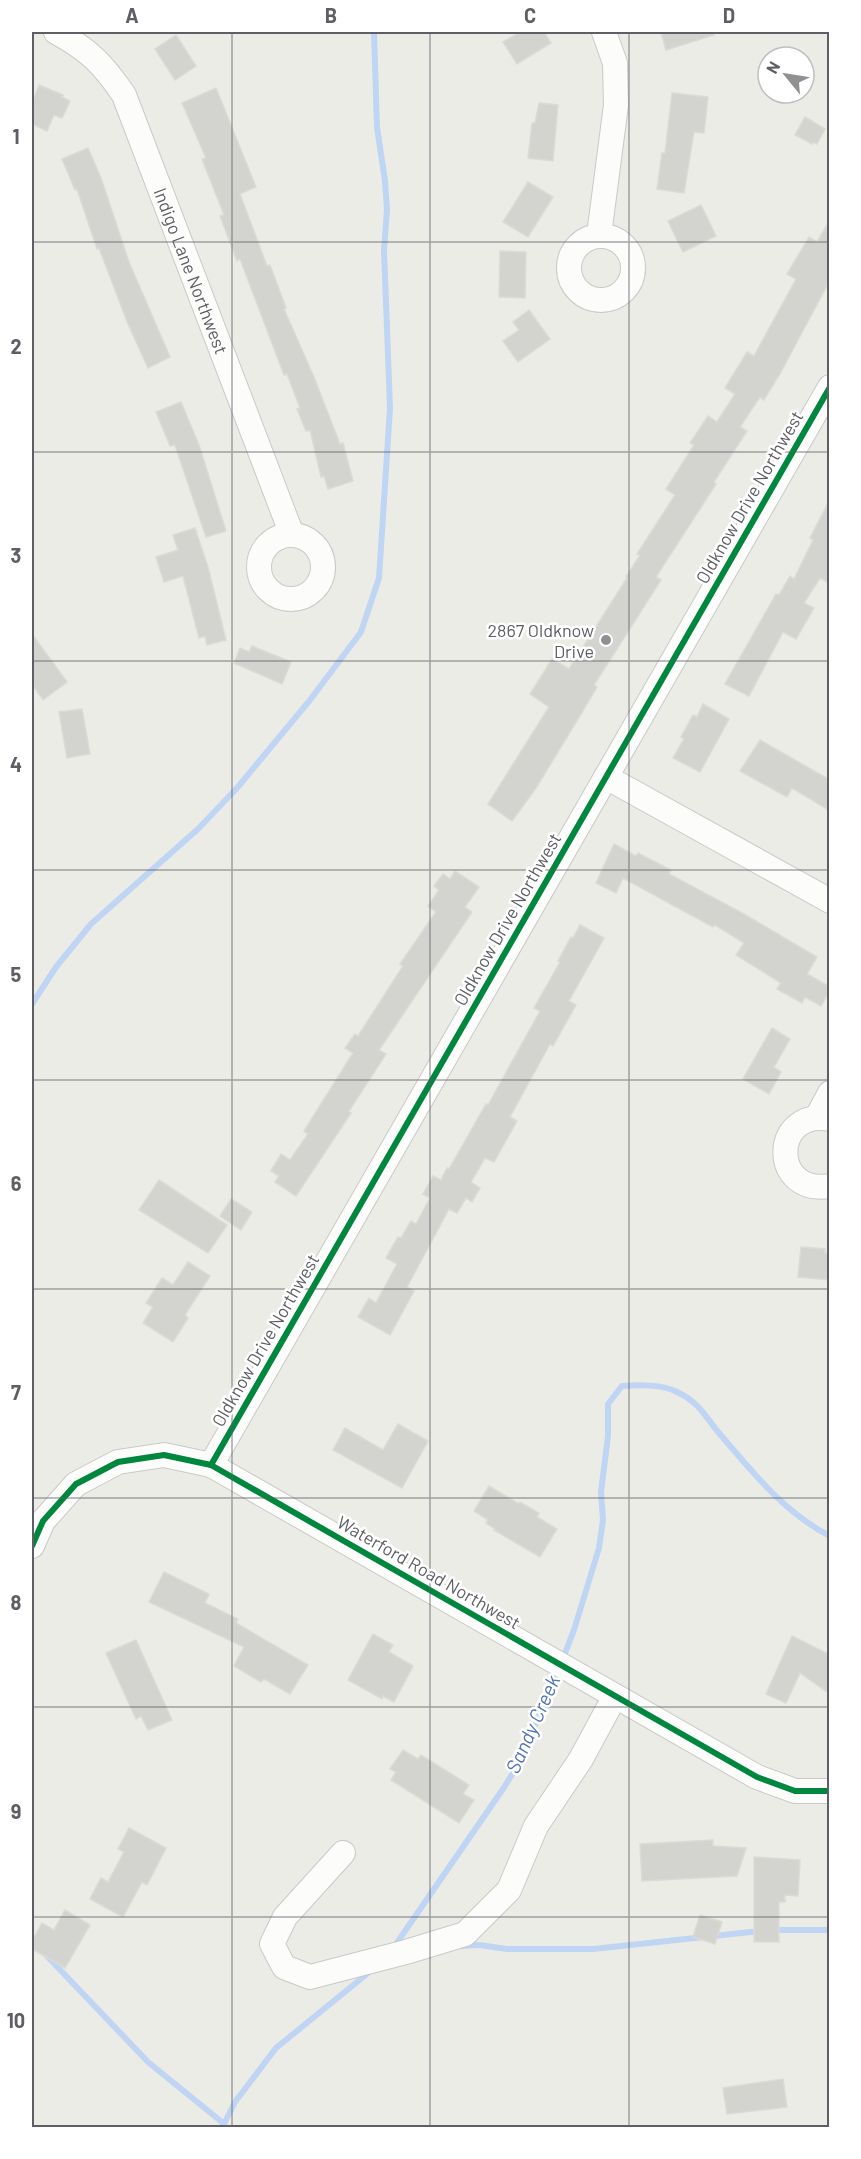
<svg xmlns="http://www.w3.org/2000/svg" width="861" height="2159" font-family="Barlow,sans-serif">
<style>
.lines{fill:none;stroke-linecap:round;stroke-linejoin:round}
.stream{stroke:#bfd5f3;stroke-width:6}
.building{fill:#d3d3d0;stroke:#dbdbd6;stroke-width:1.5}
.minor-casing{stroke:#c9c9c9;stroke-width:26}
.minor{stroke:#fcfcfb;stroke-width:24}
.cycleway-casing{stroke:#fff;stroke-width:10}
.cycleway{stroke:#00873e;stroke-width:6}
.grid{fill:none;stroke:#5d5f64;stroke-width:1.5;stroke-opacity:0.55}
.poi-dot{fill:#8f9092;stroke:#fff;stroke-width:2}
.labels{text-anchor:middle;dominant-baseline:central;stroke-width:5;stroke-linejoin:round;paint-order:stroke}
.street-label{font-size:18px;fill:#5d5f64;stroke:#fff}
.poi-label{font-size:18px;fill:#5d5f64;stroke:#fff;text-anchor:end}
.water-label{font-size:20px;font-style:italic;fill:#5073b9;stroke:#fff}
.neatline{fill:none;stroke:#5d5f64;stroke-width:2}
.grid-label{font-size:20px;text-anchor:middle;font-weight:bold;fill:#5d5f64}
</style>
<rect width="100%" height="100%" fill="#ecece7"/>
<g class="lines">
<!-- stream -->
<g class="stream">
<path d="M32 1004 56 967 91 924 198 829 237 788 310 700 361 632 379 578 390 408 384 250 387 210 385 181 377 127 374 32"/>
<path d="M562 1661 574 1630 599 1548 603 1520 601 1492 608 1436V1404L622 1386C639 1385 662 1384 677 1392 700 1403 704 1415 719 1433 752 1471 784 1513 830 1536"/>
<path d="M773 1930H830"/>
<path d="M460 1946 479 1945 507 1949H593L760 1931"/>
<path d="M394 1947 505 1786 520 1761 558 1670"/>
<path d="M46 1955 148 2062 223 2123"/>
<path d="M222 2128 235 2102 276 2048 373 1969"/>
</g>
</g>
<!-- building -->
<g class="building">
<path d="M520 32H544L551 43 517 64 503 42Z"/>
<path d="M661 32H713L714 35 666 50Z"/>
<path d="M176 35 196 66 175 80 155 49Z"/>
<path d="M39 85 63 95 62 97 70 101 62 118 54 115 47 131 32 124V103Z"/>
<path d="M216 88 256 187 240 194 267 266 270 265 286 308 284 309 314 377 340 444 343 443 353 481 328 489 324 476 321 477 310 430 306 431 297 409 300 408 287 374 284 375 240 259 237 261 220 216 224 215 202 159 206 158 182 103Z"/>
<path d="M672 93 708 97 704 133 694 132 684 193 657 189 662 153H665Z"/>
<path d="M539 103 558 105 553 161 528 158 532 123H535Z"/>
<path d="M805 117 825 129 817 144 813 142 812 144 795 135Z"/>
<path d="M88 148 101 178 129 262 170 357 148 368 128 324 99 248 97 249 77 189 75 190 62 159Z"/>
<path d="M528 182 553 197 528 237 503 222Z"/>
<path d="M701 205 716 236 683 252 668 221Z"/>
<path d="M830 220V280L781 372 764 400 760 397 740 427 747 431 714 482 716 484 656 577 661 580 594 685 597 687 578 719 536 788 512 821 488 804 549 707 530 694 552 659 569 669 627 578 626 577 640 555 637 554 675 495 666 489 694 445 690 443 708 416 717 422 735 394 725 388 747 352 754 356 796 279 787 274 809 237 817 242Z"/>
<path d="M500 251 526 252 525 298 499 297Z"/>
<path d="M529 310 550 339 518 362 503 341 519 330 513 322Z"/>
<path d="M181 402 199 445 226 531 206 537 175 445 170 446 156 412Z"/>
<path d="M830 499V583L820 578 804 603 814 608 796 639 783 632 749 696 725 684 776 594 779 595 790 576 794 579 813 540 810 538Z"/>
<path d="M195 528 208 567 226 640 207 645 205 636 199 638 183 576 164 582 156 557 178 550 173 535Z"/>
<path d="M32 634 67 682 43 700 32 684Z"/>
<path d="M252 646 291 662 282 684 234 663 240 648 249 652Z"/>
<path d="M703 704 729 719 700 772 673 758 684 739 681 737 693 715 697 717Z"/>
<path d="M82 709 90 754 67 758 59 712Z"/>
<path d="M760 740 830 780V811L792 788 787 797 740 771Z"/>
<path d="M614 844 636 856 638 853 671 870 669 874 744 914 817 957 807 974 830 987V990L821 1006 805 997 802 1003 777 989 781 983 736 955 744 943 715 925 713 927 623 878 616 893 596 883Z"/>
<path d="M455 871 479 887 465 907 472 912 379 1050 386 1054 349 1111 351 1113 296 1196 275 1182 279 1176 271 1171 281 1154 290 1160 308 1134 304 1131 353 1053 345 1048 355 1034 358 1036 403 966 400 964 436 912 428 906 439 890 434 886 443 874 450 879Z"/>
<path d="M580 925 604 938 569 1001 576 1005 553 1046 550 1044 510 1117 517 1121 494 1162 485 1158 471 1182 480 1188 472 1202 466 1198 457 1213 449 1209 407 1287 414 1291 390 1335 358 1317 369 1298 376 1303 397 1264 386 1258 398 1237 401 1238 411 1221 416 1224 430 1198 423 1194 433 1176 441 1180 447 1168 449 1169 486 1104 488 1105 540 1011 534 1008 560 962 558 961 571 937 573 938Z"/>
<path d="M772 1028 790 1039 774 1067 781 1072 769 1094 743 1079Z"/>
<path d="M159 1180 227 1225 208 1253 139 1210Z"/>
<path d="M231 1199 252 1212 241 1230 220 1216Z"/>
<path d="M801 1247 825 1249V1253L830 1254V1280L798 1277Z"/>
<path d="M188 1262 210 1276 185 1315 188 1318 173 1342 143 1323 153 1307 146 1303 162 1278 173 1285Z"/>
<path d="M398 1424 428 1441 402 1488 333 1450 345 1428 383 1450Z"/>
<path d="M489 1486 519 1504 520 1502 539 1513 537 1517 557 1529 540 1557 494 1530 495 1529 486 1523 488 1520 474 1511Z"/>
<path d="M164 1572 209 1594 205 1603 238 1619 236 1623 308 1665 290 1694 264 1679 261 1682 234 1666 244 1647 149 1602Z"/>
<path d="M373 1634 393 1645 389 1652 413 1666 394 1702 383 1696 382 1699 348 1680Z"/>
<path d="M792 1636 830 1655V1694L800 1673 786 1703 766 1694Z"/>
<path d="M136 1640 172 1720 148 1730 141 1716 136 1719 106 1653Z"/>
<path d="M403 1750 418 1759 421 1755 469 1785 463 1794 474 1800 459 1823 391 1780 396 1772 390 1769Z"/>
<path d="M129 1828 166 1848 147 1885 142 1882 123 1917 90 1899 101 1878 108 1882 124 1852 118 1849Z"/>
<path d="M713 1840V1846L746 1848 737 1876 642 1881 640 1844Z"/>
<path d="M754 1857 800 1860 798 1896 785 1895V1902H779V1942H754Z"/>
<path d="M65 1910 90 1925 65 1968 32 1949V1941L42 1923 54 1930Z"/>
<path d="M700 1915 722 1922 715 1944 693 1937Z"/>
<path d="M783 2079 787 2107 727 2114 723 2088Z"/>
</g>
<g class="lines">
<defs>
<g id="minor">
<path id="s1" d="M56 32C89 50 103 64 124 95L292 535"/>
<path d="M599 235 616 105 615 63 604 32"/>
<circle cx="601" cy="268" r="32"/>
<circle cx="291" cy="567" r="32"/>
<path d="M606 777 830 901"/>
<path d="M817 1117 830 1093"/>
<path d="M830 1119C771 1108 770 1196 830 1186"/>
<path d="M211 1465 830 387"/>
<path d="M32 1546 43 1521 76 1484 118 1462 164 1455 211 1465 757 1777 795 1791H830"/>
<path d="M343 1853 285 1917 272 1944 284 1967 310 1977 406 1952 465 1934 509 1890 536 1826 581 1759 615 1696"/>
</g>
</defs>
<!-- minor casing -->
<use href="#minor" class="minor-casing"/>
<!-- minor -->
<use href="#minor" class="minor"/>
<defs>
<g id="cycleway">
<path d="M211 1465 830 387"/>
<path d="M32 1546 43 1521 76 1484 118 1462 164 1455 211 1465 757 1777 795 1791H830"/>
</g>
</defs>
<!-- cycleway casing -->
<use href="#cycleway" class="cycleway-casing"/>
<!-- cycleway -->
<use href="#cycleway" class="cycleway"/>
</g>
<!-- grid -->
<path class="grid" d="M232 32V2128M430 32V2128M629 32V2128M32 242H830M32 452H830M32 661H830M32 870H830M32 1080H830M32 1289H830M32 1498H830M32 1707H830M32 1917H830"/>
<!-- markers -->
<circle class="poi-dot" cx="606" cy="640" r="6"/>
<g class="labels">
<!-- street labels -->
<g class="street-label">
<text stroke="none"><textPath href="#s1" startOffset="282">Indigo Lane Northwest</textPath></text>
<text transform="translate(749 497) rotate(-60)">Oldknow Drive Northwest</text>
<text transform="translate(507 919) rotate(-60)">Oldknow Drive Northwest</text>
<text transform="translate(265 1340) rotate(-60)">Oldknow Drive Northwest</text>
<text transform="translate(429 1572) rotate(30)">Waterford Road Northwest</text>
</g>
<!-- poi labels -->
<g class="poi-label">
<text x="594" y="630">2867 Oldknow<tspan x="594" dy="21">Drive</tspan></text>
</g>
<!-- water labels -->
<g class="water-label">
<text transform="translate(532 1724) rotate(-66)">Sandy Creek</text>
</g>
</g>
<!-- border -->
<rect width="861" height="2159" fill="none" stroke="#ffffff" stroke-width="66"/>
<!-- north arrow -->
<g transform="translate(786 75) rotate(300)"><circle r="28" fill="#ffffff" stroke="#bebfc1" stroke-width="1.5"/>
<path d="M0-4.5L10 22L0 15L-10 22Z" fill="#8f9092"/>
<text y="-9" font-size="16" font-weight="bold" text-anchor="middle" fill="#5d5f64">N</text>
</g>
<rect x="33" y="33" width="795" height="2093" class="neatline"/>
<g class="grid-label">
<text x="132" y="23">A</text>
<text x="331" y="23">B</text>
<text x="530" y="23">C</text>
<text x="729" y="23">D</text>
<text x="16" y="144">1</text>
<text x="16" y="354">2</text>
<text x="16" y="563">3</text>
<text x="16" y="772">4</text>
<text x="16" y="982">5</text>
<text x="16" y="1191">6</text>
<text x="16" y="1400">7</text>
<text x="16" y="1610">8</text>
<text x="16" y="1819">9</text>
<text x="16" y="2028">10</text>
</g>
</svg>
